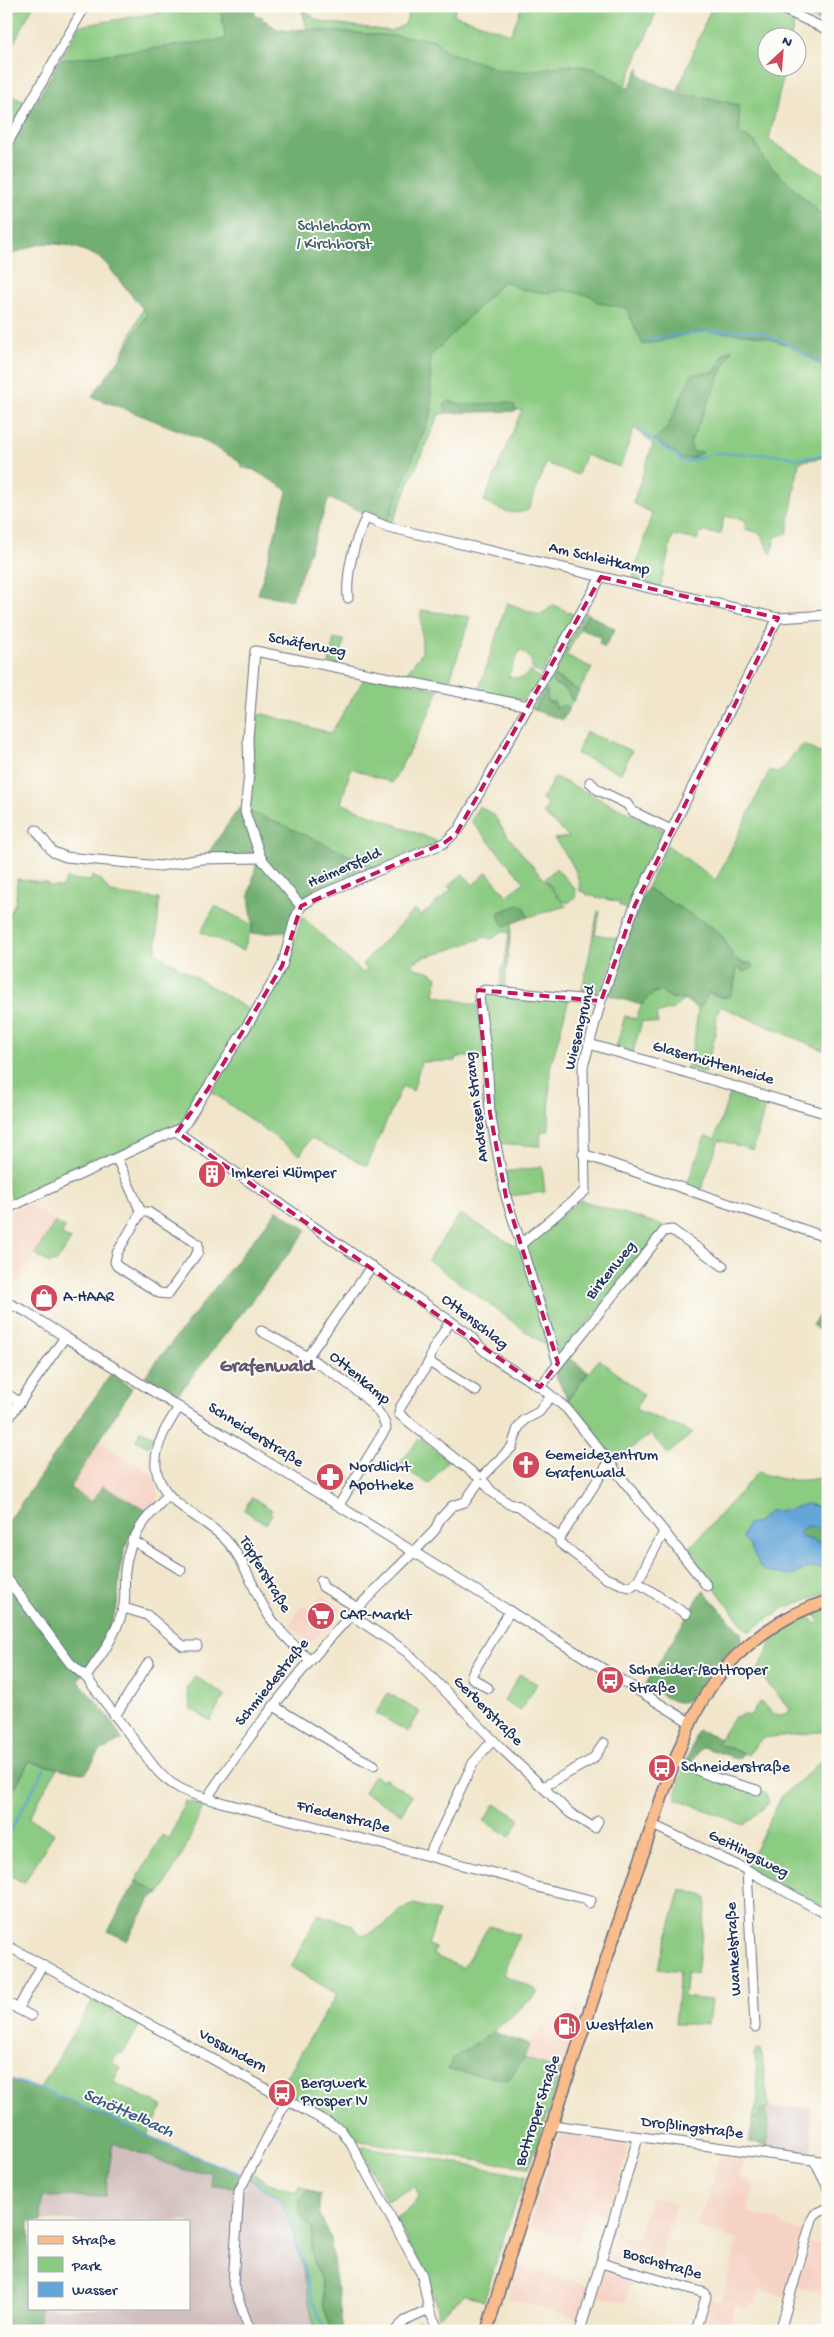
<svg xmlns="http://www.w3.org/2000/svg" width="834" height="2337" font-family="'Gochi Hand',sans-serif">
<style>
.built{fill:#f5d2c3}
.industrial{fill:#d1bfbd}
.green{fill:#8ccb82;stroke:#547d70}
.forest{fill:#71af70;stroke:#466f67}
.water{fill:#65a6d9;stroke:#406a9c}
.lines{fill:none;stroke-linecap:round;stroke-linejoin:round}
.stream{stroke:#65a6d9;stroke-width:2}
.minor-casing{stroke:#666f84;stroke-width:11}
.major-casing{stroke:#666f84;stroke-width:14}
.minor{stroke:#fff;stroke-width:9}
.major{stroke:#f9bc8a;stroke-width:11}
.marked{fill:none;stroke:#c2185b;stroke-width:4;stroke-dasharray:10 6;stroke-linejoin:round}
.labels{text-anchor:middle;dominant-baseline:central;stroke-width:4;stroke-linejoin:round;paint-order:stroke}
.park-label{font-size:16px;fill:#3d5e69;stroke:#fdfcf7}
.street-label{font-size:16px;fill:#1b2f5e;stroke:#fdfcf7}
.poi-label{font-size:16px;fill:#1b2f5e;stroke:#fdfcf7;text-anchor:start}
.water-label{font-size:18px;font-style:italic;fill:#355989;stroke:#fdfcf7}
.quarter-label{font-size:19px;font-weight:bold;fill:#63586e;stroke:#fdfcf7}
</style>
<rect width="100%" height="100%" fill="#fdfcf7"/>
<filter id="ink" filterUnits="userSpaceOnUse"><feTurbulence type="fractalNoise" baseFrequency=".02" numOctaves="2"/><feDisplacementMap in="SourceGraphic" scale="10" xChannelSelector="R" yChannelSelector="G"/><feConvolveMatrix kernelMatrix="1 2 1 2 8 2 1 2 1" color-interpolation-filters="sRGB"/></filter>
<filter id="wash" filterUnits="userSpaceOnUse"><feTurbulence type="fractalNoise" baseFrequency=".0096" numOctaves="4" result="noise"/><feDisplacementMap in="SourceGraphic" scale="20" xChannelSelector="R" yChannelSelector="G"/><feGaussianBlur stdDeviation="1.12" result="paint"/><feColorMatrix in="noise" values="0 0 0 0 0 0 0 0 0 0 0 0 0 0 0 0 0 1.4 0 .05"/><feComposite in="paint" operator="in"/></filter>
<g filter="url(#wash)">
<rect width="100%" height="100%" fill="#f1e6cb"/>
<!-- built -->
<g class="built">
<path d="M28 1205 55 1222 11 1293 6 1290V1215Z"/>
<path d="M98 1441 152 1474 159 1494 154 1504 147 1510 102 1486 92 1502 70 1488Z"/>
<path d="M322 1596 342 1608 309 1644 288 1624H290L302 1605 312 1611Z"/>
<path d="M574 2006 582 2009 562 2071 524 2058 529 2045 542 2026 551 2018 559 2021 562 2014Z"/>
<path d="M562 2135 618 2142 624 2145 627 2151 610 2216 588 2209 578 2241 529 2226 558 2137Z"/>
<path d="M720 2155 745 2158 739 2178 755 2183 747 2212 782 2222 781 2225 803 2232 785 2297 760 2290 756 2304 752 2302 749 2310 735 2306 728 2331H699L708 2298 721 2301 738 2240 696 2227 701 2212H703Z"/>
<path d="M651 2197 676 2204 655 2273 611 2260 608 2254 615 2233 637 2240Z"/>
<path d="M810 2242 821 2245 819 2253 828 2257 826 2282 828 2283V2298L823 2296 824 2294 797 2286Z"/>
<path d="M517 2265 589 2286 579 2319 508 2298Z"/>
<path d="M609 2270 633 2276 625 2303 596 2294 603 2272Z"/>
</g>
<!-- industrial -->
<g class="industrial">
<path d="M810 2107 812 2154 767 2149 769 2127 765 2109Z"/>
<path d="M113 2143 187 2171 211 2172 212 2186 245 2189 249 2179 281 2199 290 2223 304 2273 315 2331H38L40 2308H189V2221H41L42 2197Z"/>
</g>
<!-- green -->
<g class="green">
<path d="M6 6H33L9 53H6Z"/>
<path d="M198 6H220L225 35 267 28 304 32 433 39 307 29 301 6 315 19 325 22 390 31 405 25 411 6H456L454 15 511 34 522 6H659L625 86C598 71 579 60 547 69L828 238V457L802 461 799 463 787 533 775 537 772 553H770L760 533 745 529 746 520 724 516 721 534 700 532 697 540 673 535 660 587 632 580 652 513 633 503 653 444 634 428 620 467 585 455 578 475 546 463 529 509C512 518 500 509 484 501L522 410H445L447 413 439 414 392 523 256 470 242 468C238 444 118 406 92 397L115 370 144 306C125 292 116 270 98 256 84 245 62 245 45 243L6 154 79 26Z"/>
<path d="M712 6H767L795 19 791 37 766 38V68H785L769 140 828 177V225L818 211 764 160 755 142 740 134 738 105 678 90Z"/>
<path d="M786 6H826L822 22Z"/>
<path d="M6 93 26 103 11 129 6 126Z"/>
<path d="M507 603 540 615 554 605 576 616 541 674 532 669C533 659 528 655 520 650L508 676C518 679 523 680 530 671L540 678 528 701 478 692Z"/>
<path d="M421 610 470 617 448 686 402 678 422 653Z"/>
<path d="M585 612 588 614 566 655 592 668 579 691 555 676 554 684 567 689 571 699 574 700 569 708 566 705 556 708 555 703 547 701V690L534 710 532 708Z"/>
<path d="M334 638 344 640 339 665 329 663Z"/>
<path d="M367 674 439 689 426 720 392 783 351 768 341 803 439 842 377 868 247 811 253 717 263 714 331 733Z"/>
<path d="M586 732 632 751 621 773 577 754Z"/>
<path d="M804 745 819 753 822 752 828 764V1052L720 1006 717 1015 715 1036 705 1073 687 1068 694 1042 698 1009 704 1003 706 993 726 998C736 993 735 978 737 968L751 963 741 962 733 957 713 928 647 888 667 845 716 880 770 770 777 773C789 766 792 750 804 745Z"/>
<path d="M555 777 665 831 628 910 619 905V902L587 895V893L580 891C579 870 567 855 554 839L569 837 543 813 548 805 542 799Z"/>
<path d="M479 806 494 815 505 833 566 906 528 917 522 905 499 912 501 922 505 926 512 923 504 990 501 987V970L505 962 509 934 506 931H502L492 939 485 937 441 953 423 957 413 963 414 968 429 971 437 977 434 995 477 1005 484 1057H456L455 1061 421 1062 413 1091 402 1086 367 1166 311 1138 300 1155 212 1092 287 967 302 917 363 973 367 969 362 964 415 909 421 916 451 890 448 886 463 874 473 885 487 872 507 896 524 882 471 821Z"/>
<path d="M556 868 576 890 575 897 568 903 561 900 545 879Z"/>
<path d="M92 876 101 880 110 893 159 899 156 953 251 1011 205 1088 180 1124 13 1201 6 1185V921L16 901 17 879 48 883V886L62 887 66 879 91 881Z"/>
<path d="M215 906 253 925 243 951 201 932Z"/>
<path d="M598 911 600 912 595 934 620 939 599 997 581 996Z"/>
<path d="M660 991 672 998 684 999 675 1008 656 1014 658 1024 642 1021 633 1052 616 1047 625 1016 636 1019C640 1006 646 995 660 991Z"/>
<path d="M488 992 569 999 550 1068 549 1131H541L540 1146 496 1143 481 999Z"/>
<path d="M731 1089 767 1100 753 1150 719 1140 701 1190 687 1185 705 1136 715 1139Z"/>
<path d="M542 1167 545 1192 507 1196 502 1172Z"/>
<path d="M580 1200 665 1226 560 1357 524 1249 528 1241Z"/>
<path d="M460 1214 520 1249 553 1351 428 1260Z"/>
<path d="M55 1222 65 1228 61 1234 71 1240 56 1263 52 1261 50 1264 35 1254Z"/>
<path d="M599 1359 644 1395 635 1409 693 1433 668 1454 651 1434 615 1461 568 1400Z"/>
<path d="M141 1430 154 1437 148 1447 136 1440Z"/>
<path d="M420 1438 448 1460 429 1484 398 1465Z"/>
<path d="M758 1472C782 1481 802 1483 828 1476V1509L807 1504 788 1510 770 1511 757 1522 749 1544 763 1570 797 1574 807 1568 828 1567V1592L784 1608 748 1632 687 1551Z"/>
<path d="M252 1497 272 1510 270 1512 272 1514 266 1524 244 1510Z"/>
<path d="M828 1609V1731L762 1738 748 1755 717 1743 734 1717 745 1714 749 1717 760 1702 775 1714 782 1715 791 1710 757 1672 776 1633 809 1615 815 1625 819 1620 815 1614Z"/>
<path d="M520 1674 537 1684 520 1711 504 1701Z"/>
<path d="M195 1676 225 1695 210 1721 191 1709 187 1689Z"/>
<path d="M388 1693 420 1712 408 1732 376 1713Z"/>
<path d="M828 1755V1912L746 1867 782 1796Z"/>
<path d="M29 1762 57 1768 29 1818 54 1833 24 1883 6 1873V1803Z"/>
<path d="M684 1766 760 1795 765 1791 769 1803 744 1825 675 1798Z"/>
<path d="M374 1775 382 1781 384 1778 412 1796 401 1814 364 1792Z"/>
<path d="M185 1801 202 1805 203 1807 185 1849 160 1894 136 1881 162 1835 170 1839Z"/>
<path d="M495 1804 520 1819 510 1837 484 1821Z"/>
<path d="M681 1889 707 1897 697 1973 687 1972 684 1997 711 2000 708 2024H675L680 1971 658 1968Z"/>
<path d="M414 1904 439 1911 428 1945 435 1948 433 1955 463 1968 489 1926 519 1935 503 1975 537 1990V1994L493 2032 452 2059 448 2070 509 2079 524 2058 562 2071 529 2167 475 2160 355 2140 343 2127 278 2090 337 1994 291 1967 318 1914 352 1925 362 1936C372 1934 396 1918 401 1909Z"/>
<path d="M93 2000 140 2025 122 2054 118 2052 113 2063 121 2067 113 2082 163 2106 148 2135 40 2089Z"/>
<path d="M761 2050 769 2109 760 2110 759 2118H753L758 2099 755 2051Z"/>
<path d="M366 2147 526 2176 505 2233 484 2301 465 2294 439 2317 430 2283 395 2218 407 2211 419 2197 415 2186 387 2201 359 2148Z"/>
<path d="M252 2173 269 2183 296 2193 299 2185 308 2190 300 2198 301 2217 312 2229 311 2249 322 2285 324 2309 333 2331H315L304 2273 290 2223 281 2199 249 2179Z"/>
</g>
<!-- forest -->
<g class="forest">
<path d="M220 6H254L255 17 262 16 263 21H267L268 25H272L280 32 304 29 433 39 448 52 501 70 519 72 570 65 582 66 595 69 629 88 639 67V74C663 93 707 98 738 105L740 134 755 142 764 160 818 211 828 225V367L788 345 764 337 746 334 701 331 643 345 626 308 598 303 591 296 562 290 545 293 520 289 504 281 430 357 432 412 387 522 329 498 292 600 258 594 287 492 286 489 201 439 92 396 122 356 147 314 103 260C88 251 65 242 47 243 34 244 19 252 6 257V153L60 60 226 39Z"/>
<path d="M732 349 690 443 693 452H703L692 458 682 459 676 453 654 440 667 428 692 374 715 372 724 354Z"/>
<path d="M449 401 463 405 508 402 514 405 516 411 447 413 444 405Z"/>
<path d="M588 614 615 629 604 648 599 643 601 638 580 628Z"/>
<path d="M554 676 579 691 574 700 571 699C567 688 561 687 551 682Z"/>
<path d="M547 689V701L550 703 554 701 556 708 566 705 569 708 563 720 534 710Z"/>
<path d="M239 808 279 823 377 868 299 902 293 911 287 932 251 934 253 926 249 896 257 861 206 856Z"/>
<path d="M647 888 713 928 723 937 733 957 741 962 753 965 754 967 745 972 737 968 732 992 730 996 720 997 708 992 704 1003 698 1009 684 999 672 998 660 991 653 993 641 1005 606 994 639 903Z"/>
<path d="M518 905 524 906 528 917 505 926 499 919V912Z"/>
<path d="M277 1210 307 1230 177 1396 145 1376Z"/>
<path d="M828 1303V1337L812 1325Z"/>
<path d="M566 1355 588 1372 568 1400 554 1372Z"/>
<path d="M111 1374 132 1388 70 1488 92 1502 102 1486 147 1510 128 1539 120 1568 117 1606 104 1643 78 1680 111 1720 122 1740 100 1751 85 1774 29 1762 6 1803V1525Z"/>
<path d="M810 1526 828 1533V1545L801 1537V1531Z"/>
<path d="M703 1590 741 1633V1639L716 1664 689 1699C675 1709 659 1692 646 1684Z"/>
<path d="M698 1730 720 1739 717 1743 743 1754 739 1759 702 1747 690 1764 686 1761Z"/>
<path d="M136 1881 160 1894 151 1898 127 1941 108 1931Z"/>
<path d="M493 2032 529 2045 524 2058 509 2079 448 2070 452 2059Z"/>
<path d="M6 2079 45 2091 241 2175 236 2187 212 2186 211 2172 187 2171 113 2143 105 2196 42 2197 41 2221H29V2308H40L38 2331H6Z"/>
<path d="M765 2109 769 2127 767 2149H764V2145L749 2143 753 2118 759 2117 760 2110Z"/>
<path d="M308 2190 320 2195 319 2212 330 2239 343 2331H333L324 2309 322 2285 312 2255V2229L299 2213 300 2198Z"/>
<path d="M419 2320 427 2324 429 2331H403Z"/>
</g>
<!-- water -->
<path class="water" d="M807 1504 828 1509V1533L810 1526 804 1527 799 1534 801 1537 828 1545V1567L807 1568 789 1576 762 1570 749 1544 742 1538 748 1524 757 1522 770 1511 788 1510Z"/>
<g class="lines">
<!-- stream -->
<g class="stream">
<path d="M645 340C683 335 720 327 759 332 768 333 774 341 784 341L828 370"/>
<path d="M638 429C652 441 669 449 683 462 696 461 705 454 718 453L783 455 796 459 828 455"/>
<path d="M6 1839 44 1769"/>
<path d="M6 2078C87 2102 160 2146 239 2173"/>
<path d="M251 2179 281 2199 293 2229 318 2317 328 2331"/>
</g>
</g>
</g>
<g filter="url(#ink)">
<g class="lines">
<defs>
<g id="minor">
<path d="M776 6 828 30"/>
<path d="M6 146 85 6"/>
<path d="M348 598C346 572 354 542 366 518L388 527 778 618 828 615"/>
<path d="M590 782 598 790 627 804 632 811 671 830"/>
<path d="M36 830 53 852 66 857 160 866 201 859 261 858"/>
<path d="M301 906 261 858 245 812 249 773 248 739 255 651 529 706"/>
<path d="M589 1044 828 1114"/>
<path d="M177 1132 469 1334C487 1359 515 1370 540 1387 549 1393 558 1402 567 1409L707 1586"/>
<path d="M583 1154 828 1238"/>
<path d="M117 1159 141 1212 117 1253 115 1262 117 1266 159 1293 168 1294 198 1252V1244L148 1212H141"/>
<path d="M6 1209 183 1127 253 1016 282 966 295 919 301 906 315 897 444 843 459 829 601 577"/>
<path d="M520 1245 585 1191 583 1067 601 1001 635 905 730 710 778 618"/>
<path d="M6 1302 25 1311 65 1337 691 1723"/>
<path d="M450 1322 433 1349 429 1362 400 1408 399 1414 477 1476"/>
<path d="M261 1331C291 1347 380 1394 386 1428L339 1505"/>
<path d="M308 1356 372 1266"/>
<path d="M429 1362 476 1391"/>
<path d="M558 1363 506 1197 490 1113 487 1057 479 997 481 992 485 990 601 1001"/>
<path d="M540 1387 664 1231 672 1230 723 1266"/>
<path d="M6 1393 20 1403"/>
<path d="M179 1407C168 1424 154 1445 156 1467 160 1504 203 1516 225 1539 245 1560 251 1585 265 1609 276 1629 294 1645 310 1661"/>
<path d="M6 1422 65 1337"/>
<path d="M484 1475 512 1447 518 1428 524 1420 539 1412 551 1396"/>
<path d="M485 1483 491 1491 509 1504 519 1506 560 1538V1543L607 1579C615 1580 622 1586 630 1587L637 1582 664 1532"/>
<path d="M560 1538 610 1461"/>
<path d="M132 1540 181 1570"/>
<path d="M6 1577 70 1663 86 1677 155 1768C170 1786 187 1793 209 1799L516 1879 533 1886 591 1900 589 1903"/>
<path d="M321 1581 323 1587 358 1608"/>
<path d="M637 1582 686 1614"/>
<path d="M124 1608 147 1615 183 1646H197"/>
<path d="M351 1615 407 1652 500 1747 570 1813 594 1828 598 1821"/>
<path d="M86 1677C101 1656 116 1635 123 1609 127 1597 123 1583 125 1571 128 1538 146 1517 168 1495"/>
<path d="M488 1688 472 1678V1674L510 1611"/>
<path d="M274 1706 350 1753 374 1765"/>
<path d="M115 1716 149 1662"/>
<path d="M676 1761 716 1778 757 1790"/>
<path d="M543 1787 593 1759 604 1743"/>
<path d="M209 1799 211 1792C253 1730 299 1671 350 1616 377 1587 407 1560 435 1530L440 1519 452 1506 465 1502 478 1483"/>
<path d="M653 1825 747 1870 828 1915"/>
<path d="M429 1855 473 1763 493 1740"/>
<path d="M747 1870 755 2027"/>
<path d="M6 1945 341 2130 351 2144 422 2275 429 2310 439 2331"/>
<path d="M6 2002 18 2009 42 1965"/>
<path d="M18 2009 31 2016"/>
<path d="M552 2125 828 2162"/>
<path d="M814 2160 828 2188"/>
<path d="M601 2263 705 2293 706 2297 696 2331"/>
<path d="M250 2331 233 2284 239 2191 287 2100"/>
<path d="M395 2331 405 2321 429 2310"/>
<path d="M580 2331 638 2138"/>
<path d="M780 2331 812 2219 815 2214 828 2208"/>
</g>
<path id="major" d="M487 2331C510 2250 537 2171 563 2092 588 2014 613 1936 641 1859 660 1805 681 1728 714 1682 741 1645 783 1614 828 1601"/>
</defs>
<!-- minor casing -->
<use href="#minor" class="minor-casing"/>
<!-- major casing -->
<use href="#major" class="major-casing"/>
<!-- minor -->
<use href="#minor" class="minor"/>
<!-- major -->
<use href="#major" class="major"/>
</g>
</g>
<!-- marked area -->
<path class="marked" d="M601 577 778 618 635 905 601 1001 478 990 490 1113 506 1197 558 1363 540 1387 177 1132 208 1089 282 966 301 906 444 843 456 834Z"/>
<!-- icons -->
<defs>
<symbol id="building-disc" viewBox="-11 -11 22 22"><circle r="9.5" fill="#d1495b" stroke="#fdfcf7"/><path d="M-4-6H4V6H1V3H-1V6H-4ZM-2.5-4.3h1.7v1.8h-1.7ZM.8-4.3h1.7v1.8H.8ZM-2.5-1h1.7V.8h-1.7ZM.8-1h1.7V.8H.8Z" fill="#fff"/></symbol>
<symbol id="shop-disc" viewBox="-11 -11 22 22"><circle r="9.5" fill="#d1495b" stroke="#fdfcf7"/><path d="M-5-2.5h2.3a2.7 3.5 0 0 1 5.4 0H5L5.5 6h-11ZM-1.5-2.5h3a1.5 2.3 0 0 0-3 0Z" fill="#fff"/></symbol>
<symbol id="church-disc" viewBox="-11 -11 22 22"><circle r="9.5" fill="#d1495b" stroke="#fdfcf7"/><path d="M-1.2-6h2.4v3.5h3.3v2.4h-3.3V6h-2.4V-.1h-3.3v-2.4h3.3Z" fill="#fff"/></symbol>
<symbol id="pharmacy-disc" viewBox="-11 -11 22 22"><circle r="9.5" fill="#d1495b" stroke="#fdfcf7"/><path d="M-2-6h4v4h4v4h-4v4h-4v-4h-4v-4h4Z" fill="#fff"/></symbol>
<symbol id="supermarket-disc" viewBox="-11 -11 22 22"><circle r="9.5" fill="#d1495b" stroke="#fdfcf7"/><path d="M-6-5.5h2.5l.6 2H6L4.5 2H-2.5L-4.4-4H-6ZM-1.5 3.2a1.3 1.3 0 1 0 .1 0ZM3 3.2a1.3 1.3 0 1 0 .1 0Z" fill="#fff"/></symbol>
<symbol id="bus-disc" viewBox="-11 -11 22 22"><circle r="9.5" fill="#d1495b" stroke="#fdfcf7"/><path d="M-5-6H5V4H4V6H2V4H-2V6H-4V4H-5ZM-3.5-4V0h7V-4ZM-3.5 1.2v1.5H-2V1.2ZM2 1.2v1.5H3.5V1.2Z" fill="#fff"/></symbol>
<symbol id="fuel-disc" viewBox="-11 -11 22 22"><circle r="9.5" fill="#d1495b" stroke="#fdfcf7"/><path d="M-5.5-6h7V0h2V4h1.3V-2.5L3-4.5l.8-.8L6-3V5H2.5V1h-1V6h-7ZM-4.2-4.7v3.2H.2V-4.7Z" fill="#fff"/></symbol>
</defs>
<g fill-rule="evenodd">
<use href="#building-disc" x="196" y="1158" width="32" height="32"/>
<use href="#shop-disc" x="28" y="1282" width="32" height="32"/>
<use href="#church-disc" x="510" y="1449" width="32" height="32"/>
<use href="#pharmacy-disc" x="314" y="1461" width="32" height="32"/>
<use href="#supermarket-disc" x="305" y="1600" width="32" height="32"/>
<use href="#bus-disc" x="594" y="1664" width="32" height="32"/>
<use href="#bus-disc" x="646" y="1752" width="32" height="32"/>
<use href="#fuel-disc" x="551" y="2010" width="32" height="32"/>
<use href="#bus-disc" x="266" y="2077" width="32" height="32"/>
</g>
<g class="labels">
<!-- park labels -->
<g class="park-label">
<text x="334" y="227">Schlehdorn<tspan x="334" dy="18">/ Kirchhorst</tspan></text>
</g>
<!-- street labels -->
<g class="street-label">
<text transform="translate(599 560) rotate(13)">Am Schleitkamp</text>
<text transform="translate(307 646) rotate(11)">Schäferweg</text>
<text transform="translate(345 869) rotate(-24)">Heimersfeld</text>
<text transform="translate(581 1028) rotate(-76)">Wiesengrund</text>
<text transform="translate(713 1064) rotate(16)">Glaserhüttenheide</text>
<text transform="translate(478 1107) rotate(-97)">Andresen Strang</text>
<text transform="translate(612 1271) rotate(-51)">Birkenweg</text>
<text transform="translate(474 1323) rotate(38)">Ottenschlag</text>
<text transform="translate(359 1379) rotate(40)">Ottenkamp</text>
<text transform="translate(255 1436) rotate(32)">Schneiderstraße</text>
<text transform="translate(264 1575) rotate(59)">Töpferstraße</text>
<text transform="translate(273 1683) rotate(-51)">Schmiedestraße</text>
<text transform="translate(487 1712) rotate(45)">Gerberstraße</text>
<text transform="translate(343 1818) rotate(14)">Friedenstraße</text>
<text transform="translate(748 1855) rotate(27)">Geitlingsweg</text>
<text transform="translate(735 1949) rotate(-93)">Wankelstraße</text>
<text transform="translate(232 2052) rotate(29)">Vossundern</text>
<text transform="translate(539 2111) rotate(-72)">Bottroper Straße</text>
<text transform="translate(692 2129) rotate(7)">Droßlingstraße</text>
<text transform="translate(662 2265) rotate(16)">Boschstraße</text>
</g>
<!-- poi labels -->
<g class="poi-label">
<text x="231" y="1174">Imkerei Klümper</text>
<text x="63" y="1298">A-HAAR</text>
<text x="545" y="1456">Gemeidezentrum<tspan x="545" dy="18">Grafenwald</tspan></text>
<text x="349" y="1468">Nordlicht<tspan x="349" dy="18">Apotheke</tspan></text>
<text x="340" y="1616">CAP-Markt</text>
<text x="629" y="1671">Schneider-/Bottroper<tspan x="629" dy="18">Straße</tspan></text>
<text x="681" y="1768">Schneiderstraße</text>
<text x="586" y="2026">Westfalen</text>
<text x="301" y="2084">Bergwerk<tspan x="301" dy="18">Prosper IV</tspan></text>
</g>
<!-- water labels -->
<g class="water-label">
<text transform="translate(128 2114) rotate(24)">Schöttelbach</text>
</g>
<!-- quarter labels -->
<g class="quarter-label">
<text x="267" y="1367">Grafenwald</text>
</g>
</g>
<!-- margin -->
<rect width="834" height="2337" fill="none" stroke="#fdfcf7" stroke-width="25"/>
<!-- legend -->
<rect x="28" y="2220" width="162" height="90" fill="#fdfcf7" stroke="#a3aaba"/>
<rect x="38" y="2236" width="25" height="8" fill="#f9bc8a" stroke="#a3aaba"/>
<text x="72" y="2244" font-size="15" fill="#1b2f5e">Straße</text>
<rect x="38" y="2257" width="25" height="15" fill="#8ccb82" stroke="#a3aaba"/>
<text x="72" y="2270" font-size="15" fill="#1b2f5e">Park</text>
<rect x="38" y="2282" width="25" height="15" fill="#65a6d9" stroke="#a3aaba"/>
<text x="72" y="2294" font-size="15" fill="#1b2f5e">Wasser</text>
<!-- north arrow -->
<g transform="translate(782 52) rotate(26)"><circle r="24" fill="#fdfcf7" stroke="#a3aaba"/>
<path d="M0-4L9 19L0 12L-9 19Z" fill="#d1495b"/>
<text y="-8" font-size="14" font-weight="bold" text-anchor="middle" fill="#1b2f5e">N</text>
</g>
</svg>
